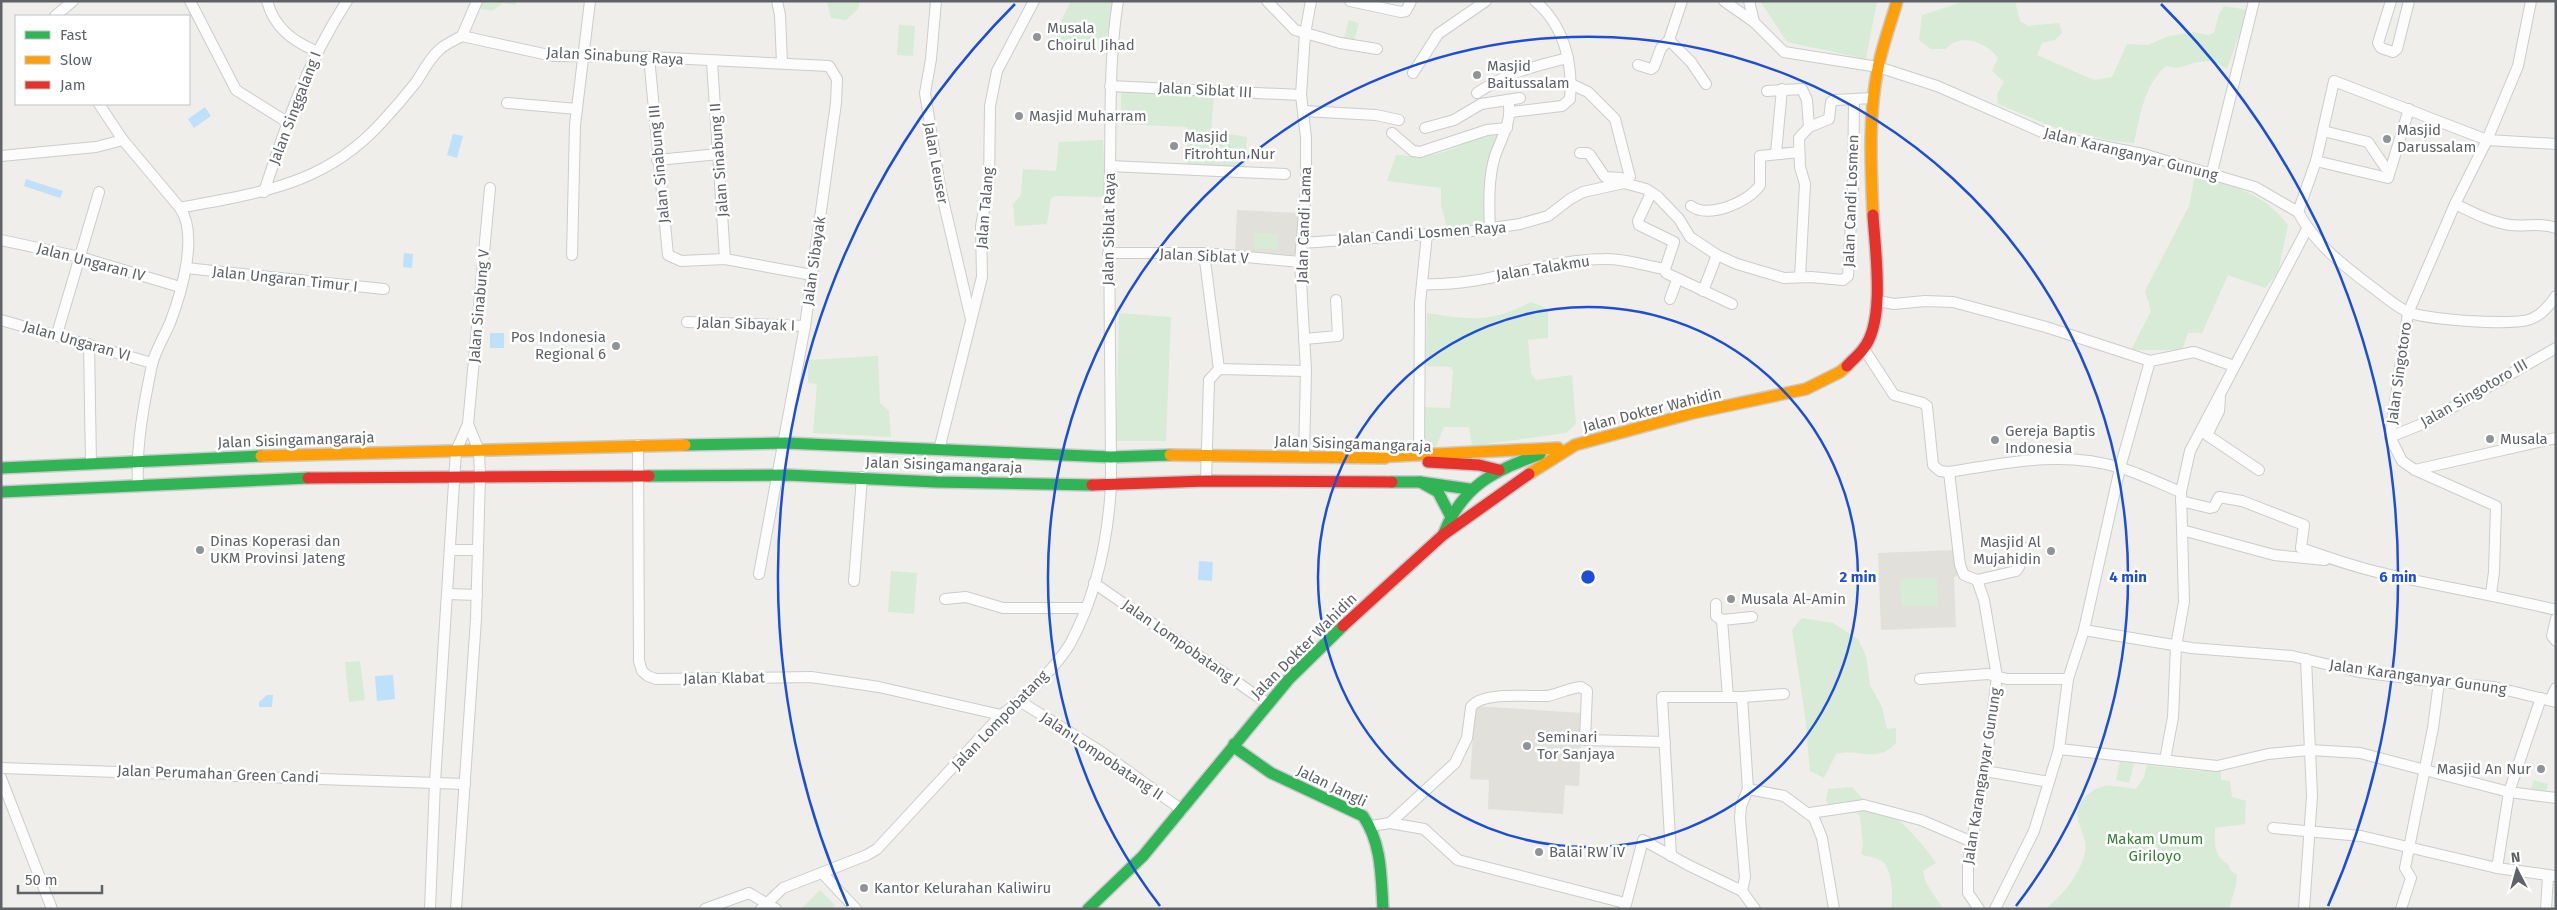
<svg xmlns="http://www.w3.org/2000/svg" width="2557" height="910" font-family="'Fira Sans',sans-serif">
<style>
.education{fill:#e2e0da}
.green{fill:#d8ebd6}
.water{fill:#bfe0f9}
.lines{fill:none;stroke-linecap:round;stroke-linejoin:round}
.street-casing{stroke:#cbcccc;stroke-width:12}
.fast-casing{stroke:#cacacb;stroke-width:14}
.slow-casing{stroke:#cacacb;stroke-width:14}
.jam-casing{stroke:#cacacb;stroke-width:14}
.street{stroke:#fdfcfc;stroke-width:10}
.fast{stroke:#30b455;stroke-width:11}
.slow{stroke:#ff9f0a;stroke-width:11}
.jam{stroke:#e5322d;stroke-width:11}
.ring{fill:none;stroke:#1d4ed8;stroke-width:2.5}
.poi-dot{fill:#919496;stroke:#fff;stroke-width:2}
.labels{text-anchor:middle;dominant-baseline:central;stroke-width:5;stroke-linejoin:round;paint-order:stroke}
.poi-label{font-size:15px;fill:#5f6368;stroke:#fff;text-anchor:start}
.street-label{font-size:15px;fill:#5f6368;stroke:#fff}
.park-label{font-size:15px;fill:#348238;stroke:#fff}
.centre{fill:#1d4ed8;stroke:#fff;stroke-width:2.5}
.ring-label{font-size:15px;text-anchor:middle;font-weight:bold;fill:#1d4ed8;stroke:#fff;stroke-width:5;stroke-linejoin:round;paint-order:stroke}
</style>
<rect width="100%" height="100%" fill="#efeeea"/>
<!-- education -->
<g class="education">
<path d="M1237 210 1299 213 1297 255 1235 253Z"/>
<path d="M1956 550 1957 576 1954 577 1956 627 1881 630 1878 553Z"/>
<path d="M1475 706 1583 713 1579 786 1565 785 1563 814 1488 809 1489 780 1470 779Z"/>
</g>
<!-- green -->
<g class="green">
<path d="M481 1H517L515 5 503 3 492 11 478 8Z"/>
<path d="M827 1H860L858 9 846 20 831 18Z"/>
<path d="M1071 1H1115L1106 38 1053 45 1056 32Z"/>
<path d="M1760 1H1877L1866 59 1787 42Z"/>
<path d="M1969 1H2015L2020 21 2028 26 2059 23 2062 33 2055 40 2042 43 2037 55 2094 80 2112 77 2127 44 2148 45 2169 36 2193 32 2208 35 2214 33 2219 14 2224 6 2248 10 2227 69 2213 61 2197 62 2178 68 2166 66C2144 85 2140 116 2134 143L2112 141 2053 127 1998 104 1997 94 2004 82 1992 71 1998 58C1987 42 1960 32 1946 49H1931L1919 40 1922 15C1938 11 1952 4 1969 1Z"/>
<path d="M1349 20 1359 23 1354 41 1344 38Z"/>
<path d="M899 25 915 26 913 56 897 55Z"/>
<path d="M1121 87 1214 96 1211 131 1247 137 1245 168 1187 165V127L1121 124Z"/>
<path d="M1482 134 1501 136 1485 220 1480 226 1447 228 1441 205V188L1387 181 1396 155C1404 155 1412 157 1420 157 1441 155 1464 145 1482 134Z"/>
<path d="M1103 140 1106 197 1056 196 1051 198 1047 224 1015 226 1013 204 1021 195 1023 169 1056 171 1059 142Z"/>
<path d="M2195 176C2236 188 2260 190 2288 225L2278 272 2265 288 2228 275 2202 333H2188L2182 350H2131L2151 311 2145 291 2189 206Z"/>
<path d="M1254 233 1278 234V249L1254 248Z"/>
<path d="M1531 302 1548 309V338L1528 340 1531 373 1536 380 1572 375 1576 424 1566 433 1472 446 1469 427H1444L1436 447 1422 446V407L1450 408 1453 371 1451 367 1426 366 1427 313C1470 320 1492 323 1531 302Z"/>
<path d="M1119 313 1171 317 1166 441H1116Z"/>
<path d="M878 356 880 403 889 411 891 437 813 433 817 384 808 383V360Z"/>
<path d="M891 571 917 573 914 614 888 612Z"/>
<path d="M1937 578 1938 606H1901L1900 579Z"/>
<path d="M1802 618 1833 623 1858 639 1866 656 1870 685 1882 707 1887 729 1896 728V743C1878 764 1860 748 1836 754L1824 778 1810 771 1805 716 1792 630Z"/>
<path d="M360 661 365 700 349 702 345 662Z"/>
<path d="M2120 761 2134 764 2129 783 2116 780Z"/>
<path d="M2147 765 2199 771 2221 769V780L2230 781 2232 797 2246 801 2245 824 2215 828C2215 843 2213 856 2228 864L2230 870 2237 875 2236 885 2229 909H2045C2063 896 2079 875 2085 853 2088 841 2080 830 2078 819 2074 804 2090 789 2105 786 2115 785 2125 788 2136 789L2144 777Z"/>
<path d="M2534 780 2548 784 2546 793 2531 788Z"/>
<path d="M1852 787C1866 804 1873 805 1890 814 1905 823 1927 849 1936 863L1923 871 1926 883 1943 909H1891C1894 897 1892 865 1880 860 1874 857 1867 857 1861 854L1863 845 1860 816 1853 810 1833 809 1826 801 1828 789Z"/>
<path d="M820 890 835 905 831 909H801Z"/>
</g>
<!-- water -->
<g class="water">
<path d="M205 107 211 116 194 128 188 119Z"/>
<path d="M453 134 463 136 457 158 447 155Z"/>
<path d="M26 179 63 191 60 198 24 186Z"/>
<path d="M404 253 413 254 412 268 403 267Z"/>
<rect x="490" y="333" width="14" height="15"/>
<path d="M1199 561 1213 562 1212 581 1198 580Z"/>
<path d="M393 675 395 699 377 701 375 676Z"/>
<path d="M267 695H273L272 707H259V702Z"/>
</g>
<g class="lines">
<defs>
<g id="street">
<path d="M190 1 236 90 287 122"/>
<path d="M267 1C274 27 292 41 316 51"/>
<path d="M777 1 780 15 782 63"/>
<path d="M936 1 931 59 925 93 940 187 971 319"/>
<path d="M1267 1 1295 30 1340 43 1377 49"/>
<path d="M1350 1 1401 12 1406 11 1411 1"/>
<path d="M1682 1 1669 40 1691 62 1706 84"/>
<path d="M1724 1 1754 22"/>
<path d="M1749 1 1754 22 1784 52 1878 67 1937 86 2051 136 2143 154 2255 187 2298 212"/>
<path d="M2391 1 2378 43 2381 48 2393 52 2397 49 2409 1"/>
<path d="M55 16 73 1"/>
<path d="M462 36 477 1"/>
<path d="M649 57 668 255 681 261 725 259 812 275"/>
<path d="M712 62 725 259"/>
<path d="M1638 65 1651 69 1654 67 1661 48 1669 40"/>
<path d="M1413 73 1438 34 1486 1"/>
<path d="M1571 84 1588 92 1615 119 1630 177"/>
<path d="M1110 86 1301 95"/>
<path d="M1767 91 1802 89 1807 100 1809 127 1799 138 1800 167 1805 184 1800 277"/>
<path d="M1477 93C1508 72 1532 67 1568 58"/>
<path d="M507 103 577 109"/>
<path d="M99 104 123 140 180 208C199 235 181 294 170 323 164 337 155 351 152 365 144 403 136 445 138 483"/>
<path d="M1304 111 1376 115 1399 120"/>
<path d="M1511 112 1562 106 1570 99C1573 63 1564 25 1535 1"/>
<path d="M1809 127 1829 119 1831 102 1834 100 1873 98"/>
<path d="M1425 128 1454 120 1481 104 1520 98"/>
<path d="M2323 131 2368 142 2385 167 2390 170"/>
<path d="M1392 133 1413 151 1420 152 1487 130 1507 128"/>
<path d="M1580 153H1587L1590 155 1605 177 1621 178"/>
<path d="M1776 153 1782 89"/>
<path d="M1 156 96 147 123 140"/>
<path d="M657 160 719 154"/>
<path d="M2316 161 2388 178 2409 109"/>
<path d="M1110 166 1285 174"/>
<path d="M2212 172 2254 1"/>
<path d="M264 192C287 122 306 64 347 1"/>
<path d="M1651 193 1638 221 1639 225 1674 242 1665 269 1666 273 1732 304"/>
<path d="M2455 204C2472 212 2490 222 2510 225 2526 227 2539 222 2556 228"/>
<path d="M1691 206C1709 219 1749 202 1760 185V156L1799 152"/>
<path d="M180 208C260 192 324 186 382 122 394 109 406 95 417 81 423 71 430 58 439 50 445 44 455 40 462 36L553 56 649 57 829 66 837 79 836 103 805 326 759 574"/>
<path d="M2298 212 2316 161 2334 81 2487 140 2556 144"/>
<path d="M2298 212C2316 245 2343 265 2372 287 2383 295 2394 305 2406 311 2422 320 2514 326 2531 319 2541 315 2550 305 2556 296"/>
<path d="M1490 230C1489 207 1488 178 1495 156 1502 136 1513 121 1508 100"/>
<path d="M1 240 80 257 180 287"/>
<path d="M1302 243 1472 231 1520 224 1548 216 1570 199 1583 192 1624 183 1646 189 1657 196 1679 219 1690 237 1717 255 1737 264 1784 278 1811 277 1843 280 1848 276 1853 188 1854 100"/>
<path d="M1108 253H1204L1300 262"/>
<path d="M1204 253 1219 369"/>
<path d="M572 255 575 125 590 1"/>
<path d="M186 268 384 289"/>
<path d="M1422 284C1484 287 1543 260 1604 259 1623 258 1646 266 1665 269"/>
<path d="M1703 291 1717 255"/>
<path d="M1670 299 1677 280"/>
<path d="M1878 301 1894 304 1925 301 1953 302 2046 327 2150 361 2194 352 2234 366"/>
<path d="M1 320 152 363"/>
<path d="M687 322 805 326"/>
<path d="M57 334 99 192"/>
<path d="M1304 339 1338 336 1336 300"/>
<path d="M89 344 91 464"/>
<path d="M1864 349 1894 395 1923 403 1927 406 1933 465 1940 471 1949 472C2005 463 2064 450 2121 468 2141 474 2161 484 2181 492"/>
<path d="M2220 398 2219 411 2207 435 2259 470"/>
<path d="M2390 437 2427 422 2556 348"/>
<path d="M638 445 639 661 642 671 648 676 656 679 811 677 879 687 1001 715"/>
<path d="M939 450 982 277 981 226 989 184 990 106 997 71 1034 1"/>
<path d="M1419 454 1420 303 1427 234"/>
<path d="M1304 456 1306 371 1300 262 1306 188V138L1301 95 1305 34 1311 1"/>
<path d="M2415 470 2556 438"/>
<path d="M1949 472 1960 565 1964 575 1977 580 1984 600 1997 677 1985 771 1968 863V893L1979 909"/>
<path d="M1206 481 1209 380 1219 369 1306 371"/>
<path d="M2181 501 2210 508 2214 507 2219 497 2242 501 2304 525 2301 548C2329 558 2357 568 2386 574 2442 587 2499 596 2556 610"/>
<path d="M2182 530 2274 555 2325 560"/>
<path d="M451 550H478"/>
<path d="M1977 580 2016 571 2019 567 2024 548"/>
<path d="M854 581 862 477"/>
<path d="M1094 583 1267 703"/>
<path d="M448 594 477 595"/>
<path d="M2491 594 2494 572 2496 506 2415 470 2402 461 2390 437 2408 313 2455 204 2487 140 2518 66 2531 1"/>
<path d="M945 599 966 597 1003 608H1085"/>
<path d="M1716 604V616L1722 620"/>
<path d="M2556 619 2552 636 2556 641"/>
<path d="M2084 630 2191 648 2292 656 2359 672 2439 682 2494 687 2556 702"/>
<path d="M1920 679 1988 674 2007 679H2068"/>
<path d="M1728 697 1722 620 1752 617"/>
<path d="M1742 697 1784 694"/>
<path d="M2550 700 2556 688"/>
<path d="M1021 702 1100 751 1182 810"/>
<path d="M2059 749 2217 766 2268 754 2310 750 2360 753 2509 792 2556 798"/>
<path d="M2165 760 2173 717 2176 646 2184 602 2181 492 2190 451 2307 229"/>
<path d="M1 768 465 784"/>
<path d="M1985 771 2049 782"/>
<path d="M1 778 52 909"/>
<path d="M1748 789 1784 796 1814 818 1822 838 1834 909"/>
<path d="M1810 813 1864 805 1921 820 1970 841"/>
<path d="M1390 823 1455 763 1467 738 1471 707C1482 691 1529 697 1547 696 1558 694 1569 688 1581 687L1587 691 1585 740 1665 742"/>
<path d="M1371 826 1390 823 1424 829 1458 860 1625 903"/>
<path d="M2273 828 2361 836 2497 868 2556 876"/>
<path d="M1671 856 1662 697H1742L1748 789 1741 806 1740 818 1745 877 1742 891"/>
<path d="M2497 868 2509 792 2541 698"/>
<path d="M822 873 856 909"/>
<path d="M1625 908 1643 840 1688 865 1742 891 1755 909"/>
<path d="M430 909 435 782 456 451 468 424 490 188"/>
<path d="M456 909 476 619 480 476 479 451 468 424"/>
<path d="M705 909 749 893 776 909"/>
<path d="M761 909 783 888 867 855 877 849 1001 715C1022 701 1057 666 1070 644 1096 596 1108 539 1111 485 1111 379 1108 273 1110 167 1111 111 1109 57 1118 1"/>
<path d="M1995 909 2034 831 2059 749 2068 679 2084 630 2120 468 2150 361"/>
<path d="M2304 909 2312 796 2306 659"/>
<path d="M2401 909 2411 878 2405 868 2433 728 2439 682"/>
<path d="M2546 909 2548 876"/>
</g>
<g id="fast">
<path d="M685 445 785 443 1111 457 1170 455"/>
<path d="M1 468 261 456"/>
<path d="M649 476 787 475 936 482 1092 485"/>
<path d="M1392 482H1420L1469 489"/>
<path d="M1420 482 1438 492 1450 515"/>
<path d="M1 492 308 478"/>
<path d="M1443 535C1463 485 1492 472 1540 454"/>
<path d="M1234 744 1237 749 1271 773 1363 816C1382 844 1381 876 1383 909"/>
<path d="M1088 909 1143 856 1289 679 1343 626"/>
</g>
<g id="slow">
<path d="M1873 215C1871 167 1868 116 1878 68 1882 46 1891 23 1897 1"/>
<path d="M1170 455 1385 458"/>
<path d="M261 456 685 445"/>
<path d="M1377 457 1558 448"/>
<path d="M1529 474 1575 445 1693 413 1806 389 1840 372 1847 366"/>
</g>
<g id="jam">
<path d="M1847 366C1852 360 1859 355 1863 349 1886 322 1875 250 1873 215"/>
<path d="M1428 462 1479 465 1499 470"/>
<path d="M308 478 649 476"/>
<path d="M1092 485 1206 481 1392 482"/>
<path d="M1343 626 1443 535 1529 474"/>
</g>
</defs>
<!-- street casing -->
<use href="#street" class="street-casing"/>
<!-- fast casing -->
<use href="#fast" class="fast-casing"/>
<!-- slow casing -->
<use href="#slow" class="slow-casing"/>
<!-- jam casing -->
<use href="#jam" class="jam-casing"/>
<!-- street -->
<use href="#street" class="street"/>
<!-- fast -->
<use href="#fast" class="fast"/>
<!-- slow -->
<use href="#slow" class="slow"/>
<!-- jam -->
<use href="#jam" class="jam"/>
</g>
<!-- distance rings -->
<g class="ring">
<circle cx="1588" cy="577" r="270"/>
<path d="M1160 906A540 540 0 1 1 2016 906"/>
<path d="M848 906A810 810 0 0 1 1015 4M2161 4A810 810 0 0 1 2328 906"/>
</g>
<!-- markers -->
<g class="poi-dot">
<circle cx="1037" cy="37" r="5"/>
<circle cx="1477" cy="75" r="5"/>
<circle cx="1019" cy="116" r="5"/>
<circle cx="2387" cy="139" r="5"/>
<circle cx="1174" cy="146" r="5"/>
<circle cx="616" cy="346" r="5"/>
<circle cx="2490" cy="439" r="5"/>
<circle cx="1995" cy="440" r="5"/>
<circle cx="200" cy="550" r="5"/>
<circle cx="2051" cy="551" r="5"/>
<circle cx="1731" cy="599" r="5"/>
<circle cx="1527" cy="746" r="5"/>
<circle cx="2541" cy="769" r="5"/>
<circle cx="1539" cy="852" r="5"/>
<circle cx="864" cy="888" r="5"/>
</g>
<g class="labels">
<!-- poi labels -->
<g class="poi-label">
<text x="1047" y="28">Musala<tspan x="1047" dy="17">Choirul Jihad</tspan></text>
<text x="1487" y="66">Masjid<tspan x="1487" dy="17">Baitussalam</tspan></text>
<text x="1029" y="116">Masjid Muharram</text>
<text x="2397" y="130">Masjid<tspan x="2397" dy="17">Darussalam</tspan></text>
<text x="1184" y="137">Masjid<tspan x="1184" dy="17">Fitrohtun Nur</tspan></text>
<text x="606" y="337" text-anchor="end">Pos Indonesia<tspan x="606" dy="17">Regional 6</tspan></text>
<text x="2005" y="431">Gereja Baptis<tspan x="2005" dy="17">Indonesia</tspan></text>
<text x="2500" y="439">Musala</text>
<text x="210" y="541">Dinas Koperasi dan<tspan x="210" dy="17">UKM Provinsi Jateng</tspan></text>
<text x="2041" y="542" text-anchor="end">Masjid Al<tspan x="2041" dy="17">Mujahidin</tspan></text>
<text x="1741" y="599">Musala Al-Amin</text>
<text x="1537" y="737">Seminari<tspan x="1537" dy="17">Tor Sanjaya</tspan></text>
<text x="2531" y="769" text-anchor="end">Masjid An Nur</text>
<text x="1549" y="852">Balai RW IV</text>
<text x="874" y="888">Kantor Kelurahan Kaliwiru</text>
</g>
<!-- street labels -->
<g class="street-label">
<text transform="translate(615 56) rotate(3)">Jalan Sinabung Raya</text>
<text transform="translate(1205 90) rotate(3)">Jalan Siblat III</text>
<text transform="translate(295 108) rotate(-69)">Jalan Singgalang I</text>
<text transform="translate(2131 154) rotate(14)">Jalan Karanganyar Gunung</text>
<text transform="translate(719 160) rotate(-94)">Jalan Sinabung II</text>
<text transform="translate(936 163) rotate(80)">Jalan Leuser</text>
<text transform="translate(659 164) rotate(-95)">Jalan Sinabung III</text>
<text transform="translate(1851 201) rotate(-88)">Jalan Candi Losmen</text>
<text transform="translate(985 208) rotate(-85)">Jalan Talang</text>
<text transform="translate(1304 225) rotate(-88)">Jalan Candi Lama</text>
<text transform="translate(1109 229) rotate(-89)">Jalan Siblat Raya</text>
<text transform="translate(1422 233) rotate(-4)">Jalan Candi Losmen Raya</text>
<text transform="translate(1204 256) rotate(3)">Jalan Siblat V</text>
<text transform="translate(814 261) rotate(-82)">Jalan Sibayak</text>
<text transform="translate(91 262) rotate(15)">Jalan Ungaran IV</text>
<text transform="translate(1543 268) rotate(-9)">Jalan Talakmu</text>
<text transform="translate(285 279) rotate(6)">Jalan Ungaran Timur I</text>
<text transform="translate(479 306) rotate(-85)">Jalan Sinabung V</text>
<text transform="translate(746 324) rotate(2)">Jalan Sibayak I</text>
<text transform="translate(77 341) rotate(16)">Jalan Ungaran VI</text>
<text transform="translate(2399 373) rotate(-82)">Jalan Singotoro</text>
<text transform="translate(2474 393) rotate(-30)">Jalan Singotoro III</text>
<text transform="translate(1652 410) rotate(-14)">Jalan Dokter Wahidin</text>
<text transform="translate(296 440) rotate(-2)">Jalan Sisingamangaraja</text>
<text transform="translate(1353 444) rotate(2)">Jalan Sisingamangaraja</text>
<text transform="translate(944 465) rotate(2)">Jalan Sisingamangaraja</text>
<text transform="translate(1181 643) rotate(35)">Jalan Lompobatang I</text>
<text transform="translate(1304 646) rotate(-45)">Jalan Dokter Wahidin</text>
<text transform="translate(2418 677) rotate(8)">Jalan Karanganyar Gunung</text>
<text transform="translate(724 678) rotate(-1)">Jalan Klabat</text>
<text transform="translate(1000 720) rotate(-46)">Jalan Lompobatang</text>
<text transform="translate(1102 756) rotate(34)">Jalan Lompobatang II</text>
<text transform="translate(218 774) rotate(2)">Jalan Perumahan Green Candi</text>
<text transform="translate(1982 776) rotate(-81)">Jalan Karanganyar Gunung</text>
<text transform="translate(1332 786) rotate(26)">Jalan Jangli</text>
</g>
<!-- park labels -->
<g class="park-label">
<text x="2155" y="839">Makam Umum<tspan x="2155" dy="17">Giriloyo</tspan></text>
</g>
</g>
<circle cx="1588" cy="577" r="8" class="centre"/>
<g class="ring-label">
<text x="1858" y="582">2 min</text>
<text x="2128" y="582">4 min</text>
<text x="2398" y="582">6 min</text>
</g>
<!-- border -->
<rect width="2557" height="910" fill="none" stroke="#5f6368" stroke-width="5"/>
<!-- legend -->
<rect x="15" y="15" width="175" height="90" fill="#ffffff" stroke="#bfc1c3"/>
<rect x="25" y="31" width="25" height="8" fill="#30b455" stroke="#bfc1c3"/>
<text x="60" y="40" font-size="15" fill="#5f6368">Fast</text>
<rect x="25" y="56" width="25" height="8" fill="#ff9f0a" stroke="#bfc1c3"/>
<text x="60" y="65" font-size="15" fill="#5f6368">Slow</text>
<rect x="25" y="81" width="25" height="8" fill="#e5322d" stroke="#bfc1c3"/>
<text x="60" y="90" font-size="15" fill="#5f6368">Jam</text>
<!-- north arrow -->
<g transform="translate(2517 870) rotate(354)" stroke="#ffffff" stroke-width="4" paint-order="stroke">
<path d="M0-4L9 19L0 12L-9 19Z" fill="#5f6368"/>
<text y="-8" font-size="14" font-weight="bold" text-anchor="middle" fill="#5f6368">N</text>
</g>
<!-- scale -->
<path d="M18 885v8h84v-8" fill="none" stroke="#5f6368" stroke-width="2.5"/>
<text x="25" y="885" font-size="15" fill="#5f6368" stroke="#ffffff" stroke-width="4" paint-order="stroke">50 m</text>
</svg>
